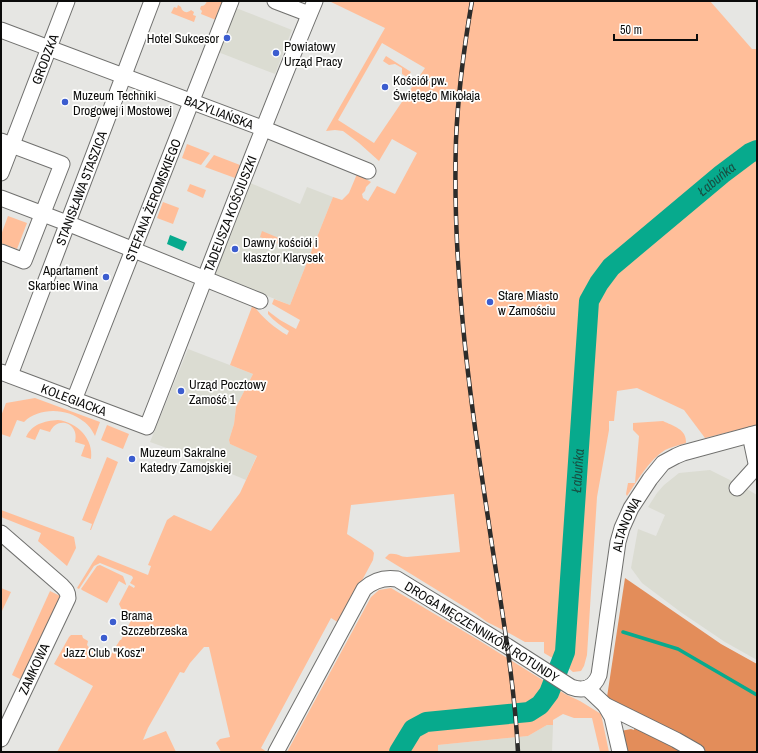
<svg xmlns="http://www.w3.org/2000/svg" width="758" height="753" font-family="'Archivo Narrow',sans-serif">
<style>
.built{fill:#dbdcd2}
.green{fill:#ffbe99;fill-rule:evenodd}
.forest{fill:#e38d5a}
.water{fill:#07aa8d}
.lines{fill:none;stroke-linecap:round;stroke-linejoin:round}
.stream{stroke:#07aa8d;stroke-width:3.5}
.river{stroke:#07aa8d;stroke-width:20}
.minor-casing{stroke:#70706e;stroke-width:17}
.minor{stroke:#fff;stroke-width:15}
.rail-casing{stroke:#2c2c2b;stroke-width:4.5}
.rail{stroke:#fffffe;stroke-width:3;stroke-dasharray:9;stroke-linecap:butt}
.poi-dot{fill:#3c5dcf;stroke:#fffffe;stroke-width:1.5}
.labels{text-anchor:middle;dominant-baseline:central;stroke-width:3.5;stroke-linejoin:round;paint-order:stroke}
.poi-label{font-size:13px;fill:#0b0b0a;stroke:#fffffe;text-anchor:start}
.street-label{font-size:13px;fill:#0b0b0a;stroke:#fffffe}
.water-label{font-size:14px;font-style:italic;fill:#184f42;stroke:#fffffe}
</style>
<rect width="100%" height="100%" fill="#e6e6e3"/>
<!-- built -->
<g class="built">
<path d="M236 8 292 30 275 74 218 52Z"/>
<path d="M248 182 300 204 307 187 333 197 290 305 212 274Z"/>
<path d="M188 349 253 374 236 407 234 424 229 440 230 444 257 455 246 480 215 467H210L192 457 150 442Z"/>
<path d="M710 470 740 485 757 495V660L725 642 682 613 642 583 631 568 638 529 656 536 665 515 648 507 657 493 664 485 679 473Z"/>
<path d="M547 725H553L552 752H438V745L528 736Z"/>
</g>
<!-- green -->
<g class="green">
<path d="M207 1H223L216 20 201 14 202 11 200 9 201 6C204 6 206 4 207 1Z"/>
<path d="M329 1H710L752 49H757V425L705 438 684 410 637 388 617 391 614 421H609V430L597 497 587 655 584 666 581 671 573 672 566 666 544 653V642H525L507 632 487 622 476 614 385 558 389 554C399 553 399 557 407 557L460 552 454 494 351 505 347 534 372 550 374 553 373 560 339 623 331 618 261 748 267 752H221L216 743 220 739 230 737 209 647H204L190 663 184 673 180 672 148 728 143 740 166 731 176 752H57L93 686 54 664 69 637 71 635H82L83 638 88 641 87 645 91 650 108 659 120 640H121L123 636 122 635 125 630 126 631 132 618 122 611V610L119 604 129 585 134 588 135 586 130 583 133 578 132 576 100 563 94 566 79 589 77 588 93 562 98 555 148 575 151 566 148 565 167 520 174 515 211 531 240 493 257 456 230 444 229 440 234 424 236 407 253 374 230 365 253 304C260 316 275 328 287 335L289 331C281 326 274 321 268 314V311L280 320 296 329 300 320 272 304 274 299 290 305 333 197 342 200 349 193 357 174 371 182 366 187 365 191 362 194 363 198 368 201 377 186 395 194 417 153 392 139 379 161 359 143 343 131 335 130 326 131 385 28ZM382 43 425 68 374 143 338 120Z"/>
<path d="M178 5 181 7C182 12 187 14 191 10L194 12 193 15 196 16 194 22 171 13 174 7 177 8Z"/>
<path d="M386 56 411 72 407 77 402 74V68L395 64 389 65 383 61Z"/>
<path d="M187 144 210 153 201 165 182 158Z"/>
<path d="M214 155 240 165 235 178 205 167Z"/>
<path d="M190 184 206 190 203 198 187 191Z"/>
<path d="M163 202 179 208 173 224 157 218Z"/>
<path d="M8 216 27 223 17 249 1 243V235Z"/>
<path d="M262 231 286 241 284 246 260 237Z"/>
<path d="M35 398 100 422 95 436C92 430 89 425 83 421 67 408 39 407 24 422L17 420 10 437 1 434V416L6 403Z"/>
<path d="M58 420C77 422 94 439 91 459L81 456 85 445 75 442C80 423 57 415 50 432L40 429 35 440 26 437C32 424 44 421 58 420Z"/>
<path d="M663 421C673 426 687 429 686 443 679 445 671 447 665 450 649 460 637 481 627 496L626 494 628 483H635L639 436 633 430V423Z"/>
<path d="M107 425 129 434 123 449 101 440Z"/>
<path d="M107 457 118 462 91 530H90L92 524 82 520Z"/>
<path d="M1 510 74 537 76 548 67 566 38 541 41 533 1 517Z"/>
<path d="M100 565 123 576 126 584V585L119 581 107 603 82 590 81 589 97 566Z"/>
<path d="M1 588 11 592 1 613Z"/>
<path d="M391 588 480 641 565 694 580 701 601 714 609 752H600L592 718H574L563 714 553 720V725H547L528 736 438 745V752H287L371 597 379 590Z"/>
<path d="M50 591 62 597 25 676 20 679 12 675Z"/>
</g>
<!-- forest -->
<path class="forest" d="M625 578 721 644 757 664V752H627L621 731 631 729 634 730 637 714 607 697Z"/>
<!-- water -->
<path class="water" d="M170 235 187 242 183 251 167 244Z"/>
<g class="lines">
<!-- stream -->
<path class="stream" d="M623 632 678 649 757 695"/>
<!-- river -->
<path class="river" id="s1" d="M399 752 413 729 426 722 529 712 540 705 549 693 565 652 589 301 599 283 611 267 722 174 750 153 757 150"/>
<defs>
<g id="minor">
<path d="M275 1 309 14"/>
<path id="s2" d="M1 30 262 128 368 171"/>
<path d="M1 141 62 164 24 261 1 252"/>
<path id="s3" d="M1 173 67 1"/>
<path d="M1 198 72 225 260 301"/>
<path id="s4" d="M1 372 147 427C203 285 256 142 315 1"/>
<path id="s5" d="M10 375 152 1"/>
<path id="s6" d="M74 400 231 1"/>
<path d="M750 435 757 468"/>
<path d="M737 488 756 467"/>
<path d="M1 533 62 586C66 590 68 592 68 598L1 739"/>
<path d="M587 688 605 705 676 740 697 752"/>
<path d="M605 705 612 717 620 752"/>
<path id="s7" d="M276 752 364 589C374 580 384 577 397 579L507 646 571 687C584 692 594 688 599 675L618 542 622 528 631 508 650 479 663 463 676 456 683 453 757 433"/>
</g>
</defs>
<!-- minor casing -->
<use href="#minor" class="minor-casing"/>
<!-- minor -->
<use href="#minor" class="minor"/>
<defs>
<path id="rail" d="M472 1C464 47 458 94 456 140 452 267 469 393 488 518 499 595 514 674 518 752"/>
</defs>
<!-- rail casing -->
<use href="#rail" class="rail-casing"/>
<!-- rail -->
<use href="#rail" class="rail"/>
</g>
<!-- markers -->
<g class="poi-dot">
<circle cx="227" cy="38" r="4"/>
<circle cx="276" cy="53" r="4"/>
<circle cx="385" cy="87" r="4"/>
<circle cx="65" cy="102" r="4"/>
<circle cx="235" cy="249" r="4"/>
<circle cx="106" cy="277" r="4"/>
<circle cx="490" cy="302" r="4"/>
<circle cx="181" cy="391" r="4"/>
<circle cx="132" cy="459" r="4"/>
<circle cx="113" cy="622" r="4"/>
<circle cx="104" cy="638" r="4"/>
</g>
<g class="labels">
<!-- poi labels -->
<g class="poi-label">
<text x="219" y="38" text-anchor="end">Hotel Sukcesor</text>
<text x="284" y="46">Powiatowy<tspan x="284" dy="15">Urząd Pracy</tspan></text>
<text x="393" y="80">Kościół pw.<tspan x="393" dy="15">Świętego Mikołaja</tspan></text>
<text x="73" y="95">Muzeum Techniki<tspan x="73" dy="15">Drogowej i Mostowej</tspan></text>
<text x="243" y="242">Dawny kościół i<tspan x="243" dy="15">klasztor Klarysek</tspan></text>
<text x="98" y="270" text-anchor="end">Apartament<tspan x="98" dy="15">Skarbiec Wina</tspan></text>
<text x="498" y="295">Stare Miasto<tspan x="498" dy="15">w Zamościu</tspan></text>
<text x="189" y="384">Urząd Pocztowy<tspan x="189" dy="15">Zamość 1</tspan></text>
<text x="140" y="452">Muzeum Sakralne<tspan x="140" dy="15">Katedry Zamojskiej</tspan></text>
<text x="121" y="615">Brama<tspan x="121" dy="15">Szczebrzeska</tspan></text>
<text x="104" y="652" text-anchor="middle">Jazz Club "Kosz"</text>
</g>
<!-- street labels -->
<g class="street-label">
<text stroke="none"><textPath href="#s3" startOffset="122">GRODZKA</textPath></text>
<text stroke="none"><textPath href="#s2" startOffset="233">BAZYLIAŃSKA</textPath></text>
<text stroke="none"><textPath href="#s5" startOffset="200">STANISŁAWA STASZICA</textPath></text>
<text stroke="none"><textPath href="#s6" startOffset="215">STEFANA ŻEROMSKIEGO</textPath></text>
<text stroke="none"><textPath href="#s4" startOffset="385">TADEUSZA KOŚCIUSZKI</textPath></text>
<text stroke="none"><textPath href="#s4" startOffset="78">KOLEGIACKA</textPath></text>
<text stroke="none"><textPath href="#s7" startOffset="614">ALTANOWA</textPath></text>
<text stroke="none"><textPath href="#s7" startOffset="321">DROGA MĘCZENNIKÓW ROTUNDY</textPath></text>
<text transform="translate(34 669) rotate(-65)">ZAMKOWA</text>
</g>
<!-- water labels -->
<g class="water-label">
<text stroke="none"><textPath href="#s1" startOffset="747">Łabuńka</textPath></text>
<text stroke="none"><textPath href="#s1" startOffset="399">Łabuńka</textPath></text>
</g>
</g>
<!-- border -->
<rect width="758" height="753" fill="none" stroke="#0b0b0a" stroke-width="4"/>
<!-- scale -->
<path d="M614 34v6h83v-6" fill="none" stroke="#0b0b0a" stroke-width="2"/>
<text x="620" y="34" font-size="12" fill="#0b0b0a" stroke="#fffffe" stroke-width="3" paint-order="stroke">50 m</text>
</svg>
